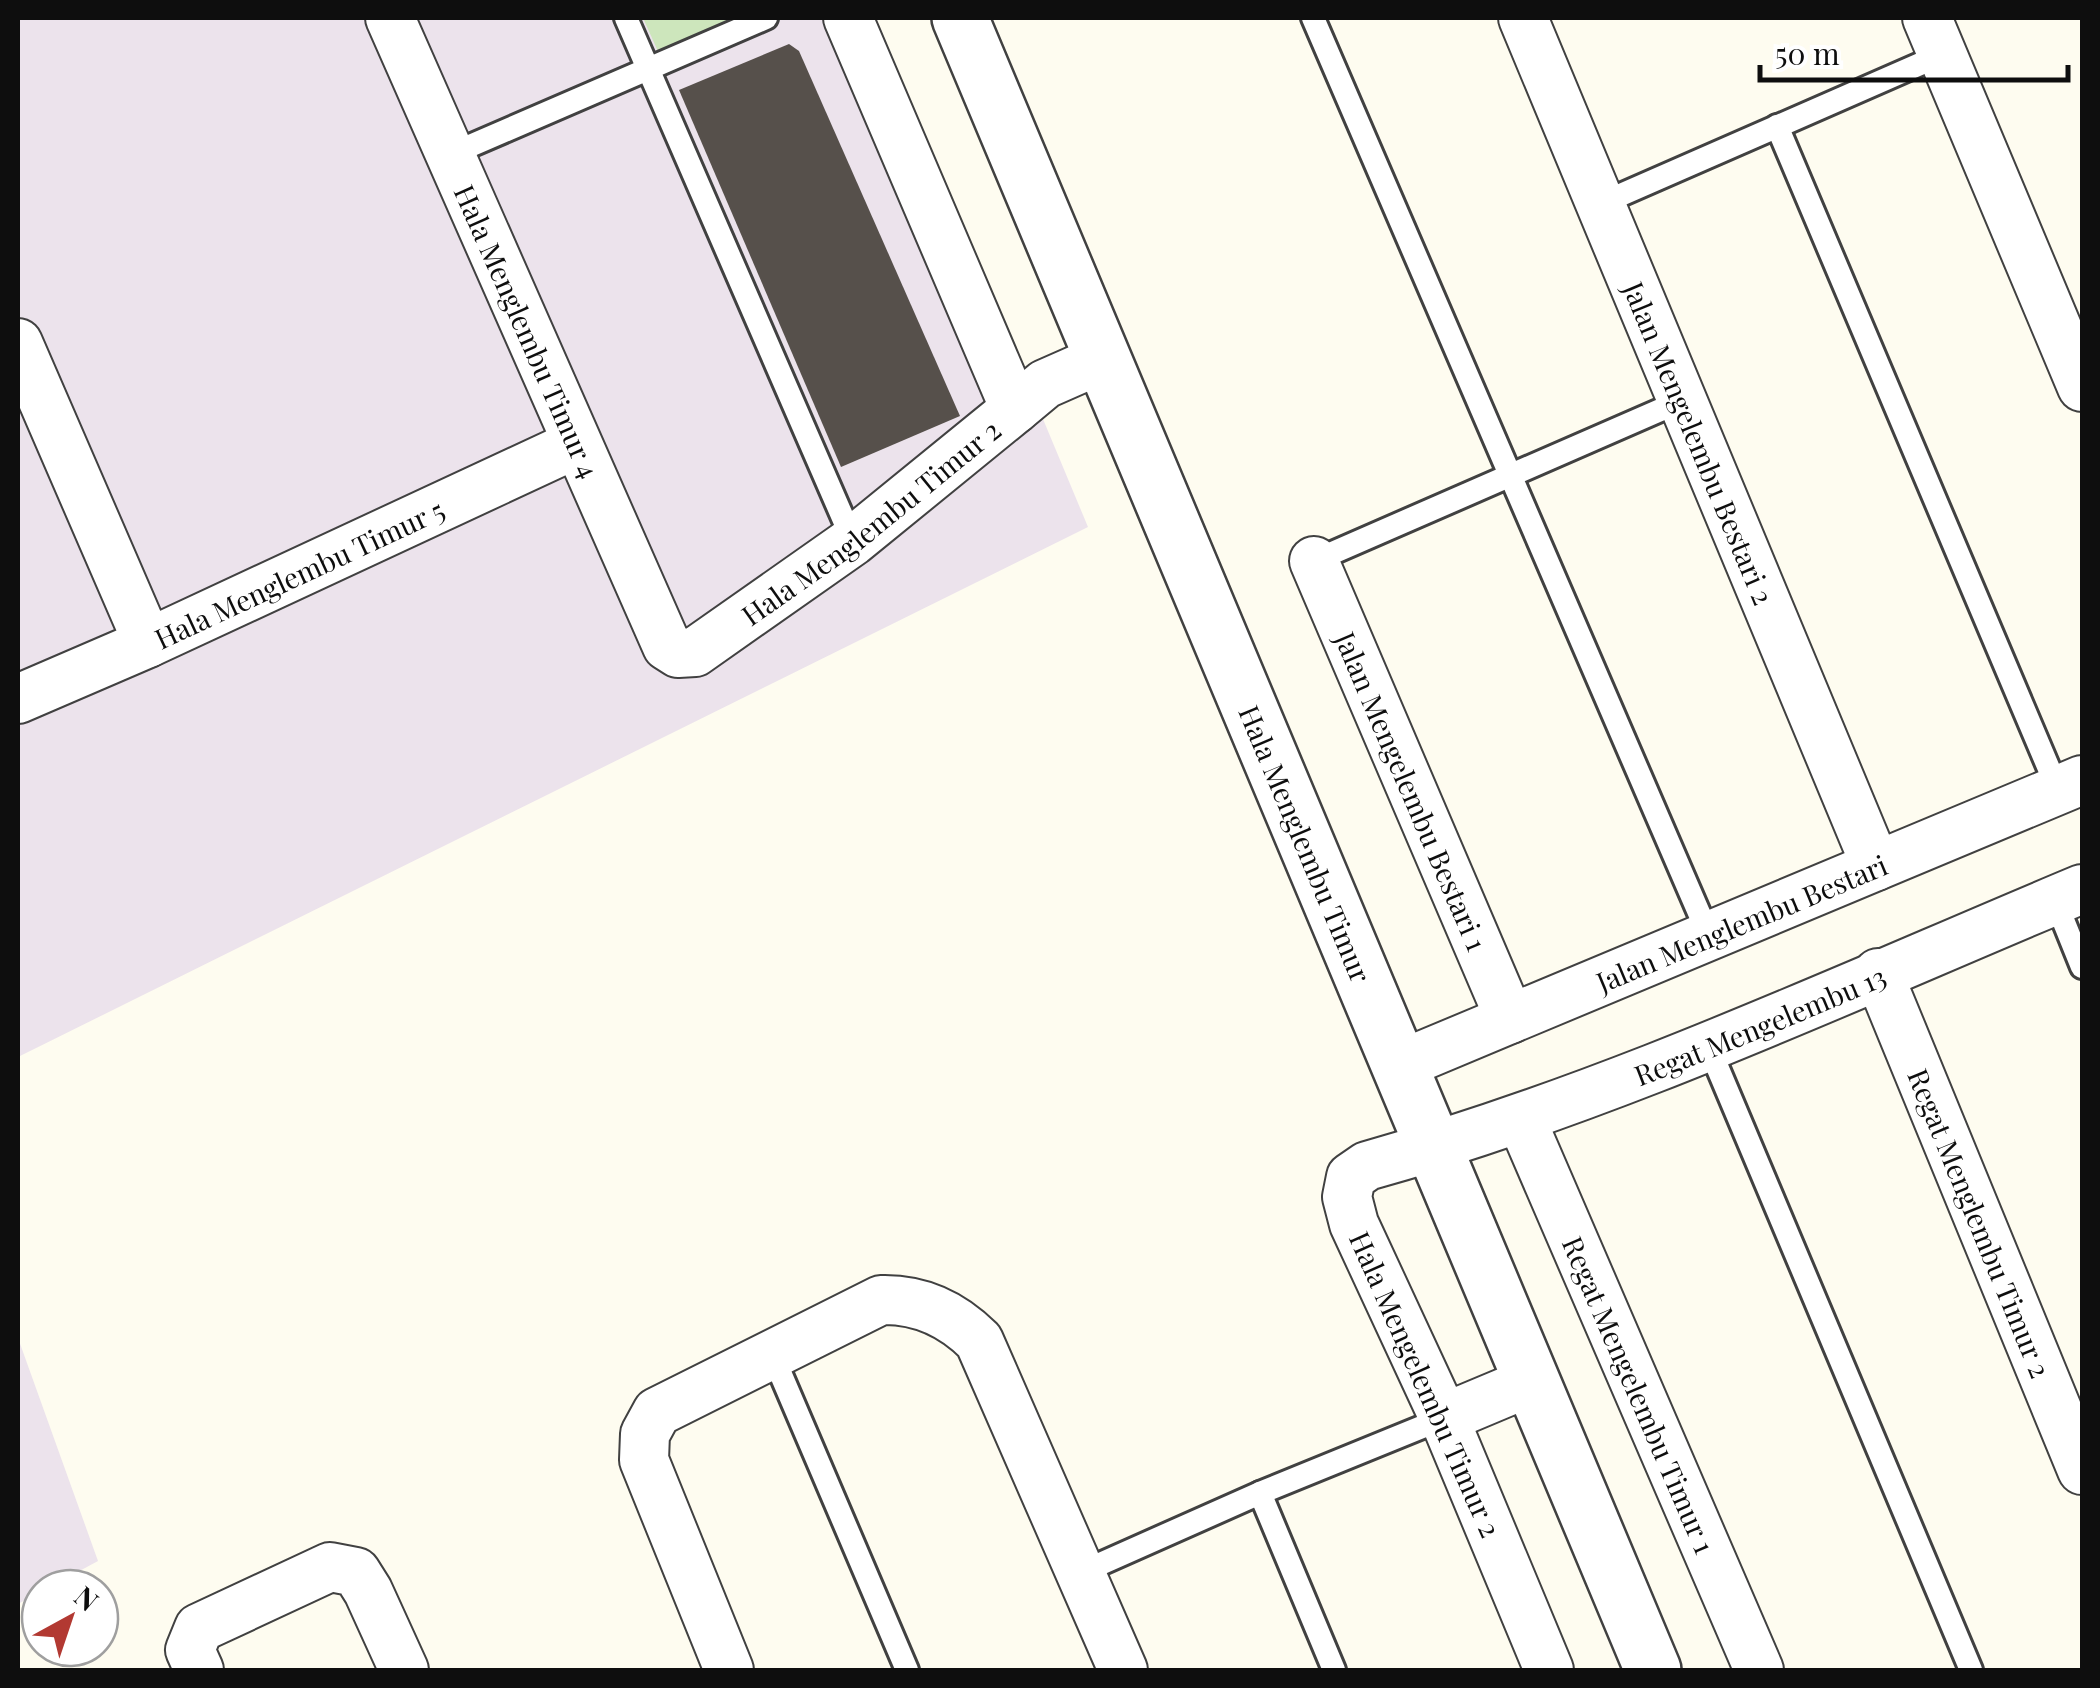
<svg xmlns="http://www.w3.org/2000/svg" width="2100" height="1688" font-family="'Playfair Display',serif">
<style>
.industrial{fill:#ece3ec}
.green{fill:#cde6bc}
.building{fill:#56504b}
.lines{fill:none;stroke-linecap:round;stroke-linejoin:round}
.service-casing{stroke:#414141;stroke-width:28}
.minor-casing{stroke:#414141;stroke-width:52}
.tertiary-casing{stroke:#414141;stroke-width:60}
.service{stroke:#fff;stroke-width:22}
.minor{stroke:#fff;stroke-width:48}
.tertiary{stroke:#fff;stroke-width:55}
.labels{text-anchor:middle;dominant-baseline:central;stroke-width:10;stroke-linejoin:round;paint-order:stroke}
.street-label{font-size:28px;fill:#0e0e0e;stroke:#fff}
</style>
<rect width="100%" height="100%" fill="#fefcf0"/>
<!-- industrial -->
<g class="industrial">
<path d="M18 18H876L1088 527 18 1057Z"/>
<path d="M18 1338 98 1561 48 1588H40V1592L18 1604Z"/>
</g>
<!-- green -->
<path class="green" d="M643 18H749L661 58Z"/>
<!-- building -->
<path class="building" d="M789 44 799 51 960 416 841 467 679 90Z"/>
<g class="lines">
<defs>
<g id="service">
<path d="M626 18 853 541"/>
<path d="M1313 18 1709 936"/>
<path d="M1777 126 2058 790"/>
<path d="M449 155 766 18"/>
<path d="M1600 204 1943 54"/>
<path d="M1314 561 1681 401"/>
<path d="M2055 900 2082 967"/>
<path d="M1708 1045 1971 1670"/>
<path d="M773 1356 907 1670"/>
<path d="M1260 1493 1334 1670"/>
<path d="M1080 1573 1260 1493 1444 1418"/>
</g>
<g id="minor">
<path id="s1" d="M390 18 667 646 678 653 695 652 853 541 1015 409 848 18"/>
<path id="s2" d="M1523 18 1876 866"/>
<path d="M1927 18 2082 387"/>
<path d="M18 343 148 643"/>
<path d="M1015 409 1045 384 1104 358"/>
<path id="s3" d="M1314 561 1510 1019"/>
<path id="s4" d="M18 699 148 643 576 444"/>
<path id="s5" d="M1878 973 2082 1470"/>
<path id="s6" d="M1400 1065 2082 780"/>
<path id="s7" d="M1521 1119 1759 1670"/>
<path d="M1444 1418 1530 1382"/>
<path d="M199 1670 190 1650 199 1628 330 1567 356 1572 368 1591 404 1670"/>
<path d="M729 1670 644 1460 645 1434 657 1412 881 1300C919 1299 952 1314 979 1341L1123 1670"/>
<path id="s8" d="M1549 1670 1444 1418 1354 1224 1347 1197 1351 1177 1367 1166C1613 1097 1847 987 2082 889"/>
</g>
<g id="tertiary">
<path id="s9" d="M960 18 1653 1670"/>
</g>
</defs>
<!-- service casing -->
<use href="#service" class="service-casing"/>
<!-- minor casing -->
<use href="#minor" class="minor-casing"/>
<!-- tertiary casing -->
<use href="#tertiary" class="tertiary-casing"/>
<!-- service -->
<use href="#service" class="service"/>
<!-- minor -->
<use href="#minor" class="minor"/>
<!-- tertiary -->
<use href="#tertiary" class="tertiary"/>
</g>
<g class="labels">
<!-- street labels -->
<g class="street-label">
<text stroke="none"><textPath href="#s1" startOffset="342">Hala Menglembu Timur 4</textPath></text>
<text stroke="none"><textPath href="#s2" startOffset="460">Jalan Mengelembu Bestari 2</textPath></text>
<text stroke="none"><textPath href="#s1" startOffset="935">Hala Menglembu Timur 2</textPath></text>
<text stroke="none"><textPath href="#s4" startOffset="308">Hala Menglembu Timur 5</textPath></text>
<text stroke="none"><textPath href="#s3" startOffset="250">Jalan Mengelembu Bestari 1</textPath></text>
<text stroke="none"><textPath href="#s9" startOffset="895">Hala Menglembu Timur</textPath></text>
<text stroke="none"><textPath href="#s6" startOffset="370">Jalan Menglembu Bestari</textPath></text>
<text stroke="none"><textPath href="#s8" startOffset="972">Regat Mengelembu 13</textPath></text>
<text stroke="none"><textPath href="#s5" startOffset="270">Regat Menglembu Timur 2</textPath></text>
<text transform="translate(1426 1384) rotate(66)">Hala Mengelembu Timur 2</text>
<text stroke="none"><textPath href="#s7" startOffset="300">Regat Mengelembu Timur 1</textPath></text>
</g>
</g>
<!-- border -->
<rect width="2100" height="1688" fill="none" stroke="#0e0e0e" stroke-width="40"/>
<!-- north arrow -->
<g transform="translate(70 1618) rotate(40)"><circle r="48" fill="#ffffff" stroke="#9f9f9f" stroke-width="2.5"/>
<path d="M0-8L18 38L0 25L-18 38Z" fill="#b23932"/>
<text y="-15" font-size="28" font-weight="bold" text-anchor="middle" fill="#0e0e0e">N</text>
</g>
<!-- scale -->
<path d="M1760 65v15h308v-15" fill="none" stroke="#0e0e0e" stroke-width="5"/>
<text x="1775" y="65" font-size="30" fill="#0e0e0e" stroke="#ffffff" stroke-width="8" paint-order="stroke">50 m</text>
</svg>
